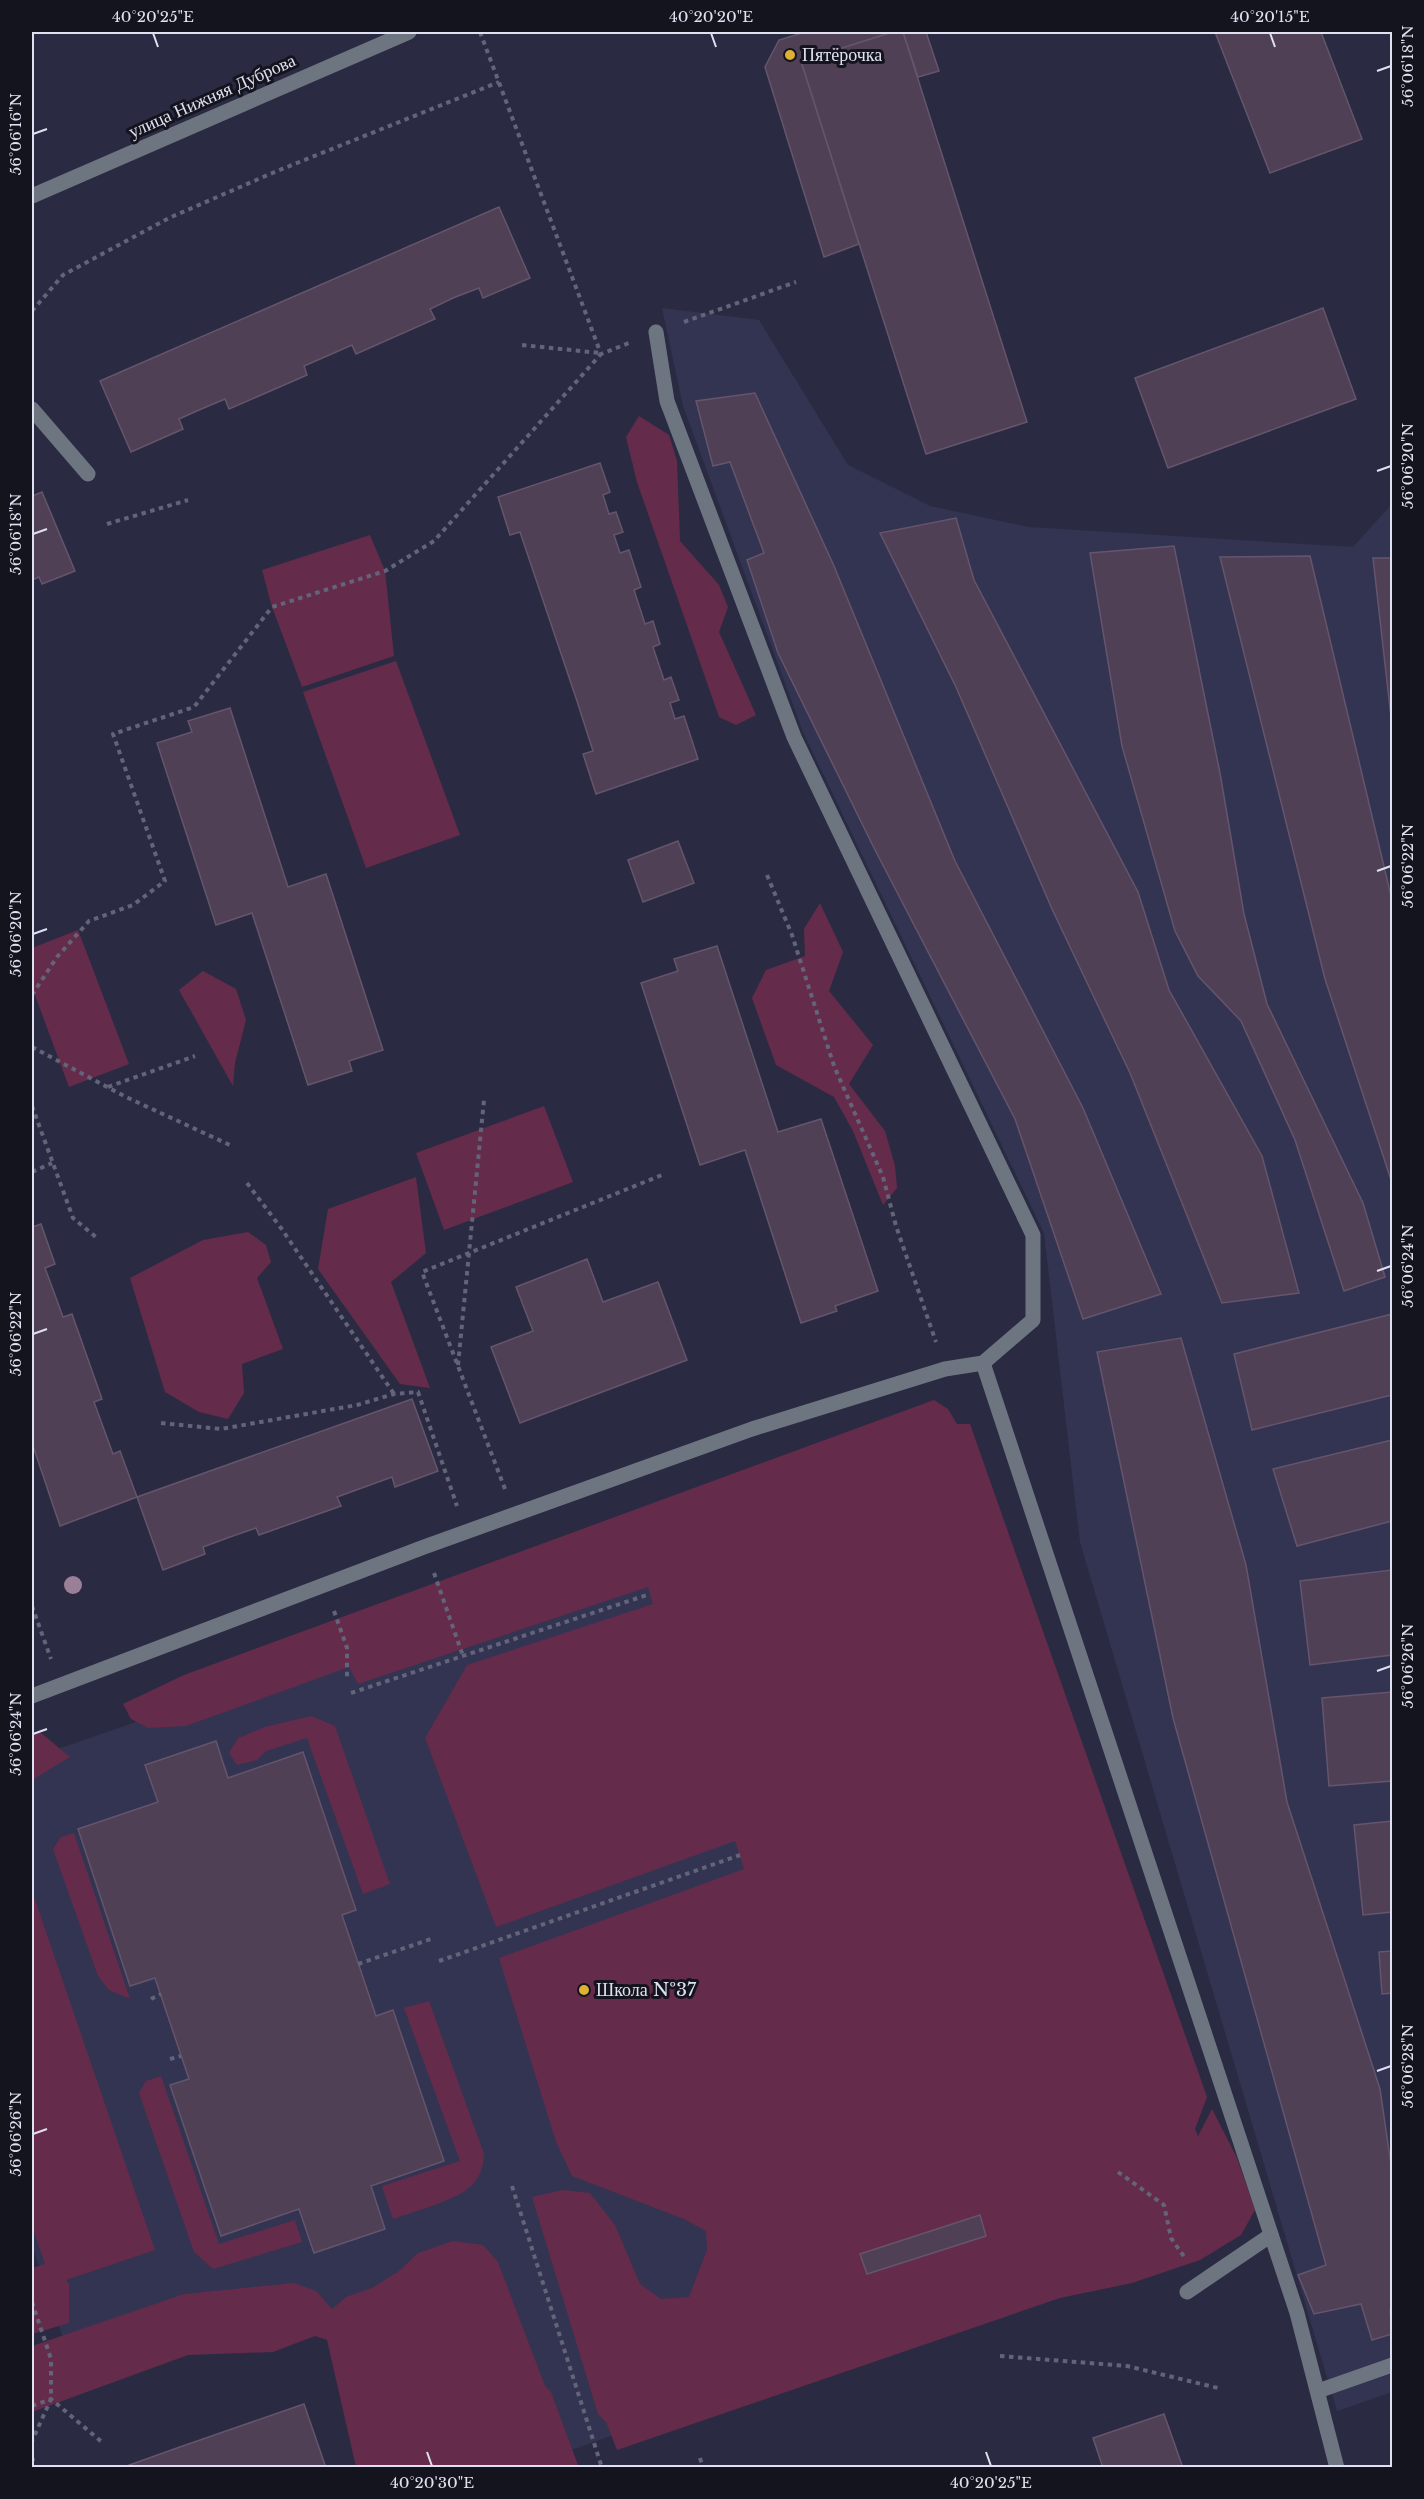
<svg xmlns="http://www.w3.org/2000/svg" width="1424" height="2499" font-family="'Libre Baskerville',serif">
<style>
.built{fill:#333451}
.green{fill:#652b4b}
.building{fill:#4f4056;stroke:#65556c;stroke-width:1.5}
.lines{fill:none;stroke-linecap:round;stroke-linejoin:round}
.path{stroke:#636479;stroke-width:4;stroke-dasharray:4.5 4.5;stroke-linecap:butt}
.minor{stroke:#6d7680;stroke-width:15}
.tree{fill:#9a8097}
.ticks{fill:none;stroke:#e0e1f0;stroke-width:2}
.poi-dot{fill:#deb133;stroke:#14141f;stroke-width:2}
.labels{text-anchor:middle;dominant-baseline:central;stroke-width:6;stroke-linejoin:round;paint-order:stroke}
.poi-label{font-size:18px;fill:#e0e1f0;stroke:#14141f;text-anchor:start}
.street-label{font-size:18px;fill:#e0e1f0;stroke:#14141f}
.neatline{fill:none;stroke:#e0e1f0;stroke-width:2}
.ticks-label{font-size:15px;text-anchor:middle;fill:#e0e1f0}
</style>
<rect width="100%" height="100%" fill="#2a2b42"/>
<!-- built -->
<g class="built">
<path d="M662 308 759 320 848 465 930 506 1029 527 1353 547 1392 504V2392L1337 2411 1080 1542 1044 1233 803 732 683 406Z"/>
<path d="M950 1440 1171 2238 523 2467 317 2304 78 2383 32 2245V1758Z"/>
</g>
<!-- green -->
<g class="green">
<path d="M639 416 669 435 677 461 680 541 719 585 728 607 719 632 756 715 736 725 719 717 637 482 626 437Z"/>
<path d="M370 535 385 571 394 656 302 687 272 607 262 570Z"/>
<path d="M396 661 460 835 366 868 303 692Z"/>
<path d="M820 903 843 952 829 991 873 1045 849 1084 885 1131 895 1166 897 1188 883 1205 853 1131 834 1097 776 1065 752 998 766 970 805 956 804 929Z"/>
<path d="M78 930 129 1064 69 1087 32 987V948Z"/>
<path d="M203 971 236 989 246 1020 235 1063 233 1086 179 990Z"/>
<path d="M544 1106 573 1182 444 1230 416 1153Z"/>
<path d="M416 1177 426 1253 391 1282 430 1388 400 1384 318 1269 328 1209Z"/>
<path d="M248 1232 266 1245 271 1262 257 1278 283 1349 242 1364 244 1393 228 1419 199 1412 165 1392 130 1278 203 1240Z"/>
<path d="M934 1400 948 1409 957 1424H970L1207 2097 1195 2129 1198 2136 1212 2109 1237 2158 1255 2210 1241 2235 1200 2260 1132 2283 1060 2298 617 2450 606 2422 598 2414 532 2197 563 2190 590 2193 615 2225 640 2284 661 2299 689 2297 707 2250 706 2231 684 2219 572 2176 556 2142 499 1958 744 1869 735 1841 496 1927 425 1738 467 1665 653 1604 648 1587 358 1684 349 1667 186 1726 148 1728 131 1719 123 1704 184 1675Z"/>
<path d="M311 1716 335 1726 390 1884 363 1894 307 1738 266 1751 257 1760 237 1765 229 1753 238 1738 265 1727Z"/>
<path d="M32 1733H41L70 1757 32 1780Z"/>
<path d="M74 1833 130 1999 109 1990 98 1976 53 1849 61 1837Z"/>
<path d="M32 1891 155 2250 66 2280 69 2284V2323L32 2334V2268L45 2264 32 2226Z"/>
<path d="M429 2001 484 2154C483 2166 481 2176 472 2185 460 2199 413 2212 393 2219L382 2186 460 2161 404 2008Z"/>
<path d="M161 2076 219 2244 295 2220 302 2242 213 2269 194 2252 139 2093 146 2081Z"/>
<path d="M453 2241 483 2245 498 2262 545 2386 551 2392 578 2465 571 2468 356 2467 327 2340 315 2336 273 2352 188 2355 32 2412V2346L184 2294 294 2283 316 2291 332 2309 346 2297 372 2288 399 2271 418 2253Z"/>
</g>
<!-- building -->
<g class="building">
<path d="M805 32H893L801 61 859 244 824 257 765 67 779 40Z"/>
<path d="M893 32H903L1027 422 926 454 801 61Z"/>
<path d="M903 32H926L939 71 918 77Z"/>
<path d="M1215 32H1321L1362 139 1270 173Z"/>
<path d="M499 207 530 278 483 298 479 288 453 298 430 309 435 319 356 354 352 345 327 356 304 366 307 375 229 409 225 399 199 410 179 419 183 429 131 452 100 381Z"/>
<path d="M1323 308 1356 399 1168 468 1135 378Z"/>
<path d="M755 393 834 566 955 861 1083 1108 1161 1294 1083 1319 1015 1119 874 848 778 653 747 560 764 553 730 462 713 466 696 401Z"/>
<path d="M600 463 610 492 603 495 609 514 616 512 623 532 614 535 620 553 629 550 641 587 634 590 645 624 653 621 660 644 653 647 664 680 671 677 679 700 670 703 675 719 684 716 698 759 596 794 583 754 593 751 577 701 520 532 510 535 498 497Z"/>
<path d="M42 492 75 571 42 584 39 577 32 580V496Z"/>
<path d="M956 518 974 580 1138 892 1169 990 1262 1156 1299 1293 1222 1303 1130 1073 1052 909 956 687 880 533Z"/>
<path d="M1174 546 1220 773 1244 914 1267 1004 1363 1203 1385 1277 1344 1291 1295 1140 1241 1021 1198 976 1175 931 1122 746 1090 553Z"/>
<path d="M1310 556 1392 900V1183L1325 979 1220 557Z"/>
<path d="M1373 558H1392V726Z"/>
<path d="M230 708 288 887 326 874 383 1050 349 1061 352 1071 308 1085 252 913 216 925 157 743 192 732 188 721Z"/>
<path d="M678 841 694 883 643 902 628 860Z"/>
<path d="M717 946 778 1132 821 1119 878 1291 835 1306 837 1311 801 1323 745 1150 700 1165 641 983 678 971 674 959Z"/>
<path d="M41 1224 55 1264 45 1268 55 1295 63 1317 72 1314 102 1399 94 1402 113 1454 120 1451 137 1497 60 1526 32 1443V1227Z"/>
<path d="M587 1259 603 1302 658 1282 687 1360 520 1423 491 1347 533 1331 516 1287Z"/>
<path d="M1392 1314V1395L1252 1430 1234 1354Z"/>
<path d="M1181 1338 1246 1565 1287 1802 1380 2089 1392 2172V2310H1390L1392 2334 1372 2340 1361 2304 1314 2314 1298 2275 1326 2265 1173 1718 1097 1352Z"/>
<path d="M412 1399 438 1471 395 1487 392 1477 337 1497 341 1506 259 1535 256 1528 230 1537 203 1547 205 1554 163 1570 137 1497Z"/>
<path d="M1392 1440V1521L1297 1546 1273 1469Z"/>
<path d="M1392 1570V1655L1310 1665 1300 1581Z"/>
<path d="M1392 1692V1781L1329 1786 1322 1698Z"/>
<path d="M216 1741 228 1778 303 1752 356 1910 342 1915 376 2016 393 2010 444 2161 371 2186 385 2229 314 2253 299 2209 221 2236 170 2085 189 2079 155 1978 130 1986 78 1829 158 1802 145 1765Z"/>
<path d="M1392 1821V1912L1363 1915 1354 1825Z"/>
<path d="M1392 1951V1993L1382 1994 1379 1952Z"/>
<path d="M980 2215 986 2236 867 2274 860 2254Z"/>
<path d="M304 2404 326 2468H121L177 2448Z"/>
<path d="M1164 2414 1183 2468H1103L1093 2438Z"/>
</g>
<g class="lines">
<!-- path -->
<g class="path">
<path d="M480 32 601 354 629 343"/>
<path d="M32 311 63 275 169 218 277 171 499 82"/>
<path d="M684 322 796 282"/>
<path d="M522 345 600 353"/>
<path d="M107 524 188 500"/>
<path d="M767 875 792 935 834 1066 883 1177 896 1226 936 1342"/>
<path d="M32 995 57 957 89 921 133 905 165 881 113 734 194 707 272 607 385 571 434 541 601 354"/>
<path d="M32 1047 126 1097 232 1146"/>
<path d="M108 1087 195 1056"/>
<path d="M32 1106 73 1218 97 1238"/>
<path d="M32 1172 52 1163"/>
<path d="M247 1183 281 1228 394 1394"/>
<path d="M458 1365 484 1100"/>
<path d="M161 1423 221 1429 357 1405 394 1394 418 1392 457 1506"/>
<path d="M505 1489 422 1272 662 1175"/>
<path d="M434 1573 463 1656"/>
<path d="M32 1606 51 1659"/>
<path d="M334 1611 347 1648V1680"/>
<path d="M351 1693 650 1594"/>
<path d="M439 1961 740 1855"/>
<path d="M358 1964 431 1939"/>
<path d="M151 1999 161 1994"/>
<path d="M170 2059 181 2056"/>
<path d="M1118 2172 1164 2205 1171 2238 1185 2258"/>
<path d="M512 2186 602 2468"/>
<path d="M32 2302 51 2359V2399L32 2441"/>
<path d="M1000 2356 1127 2366 1218 2388"/>
<path d="M32 2406 51 2399 103 2443"/>
<path d="M32 2457 35 2468"/>
<path d="M700 2458 703 2468"/>
</g>
<!-- minor -->
<g class="minor">
<path d="M32 196 409 32"/>
<path d="M32 409 88 474"/>
<path d="M983 1363 1297 2313 1337 2468"/>
<path d="M32 1696 424 1547 752 1429 945 1369 983 1363 1033 1320V1235L794 737 667 401 656 332"/>
<path d="M1187 2292 1271 2235"/>
<path d="M1318 2391 1392 2365"/>
</g>
</g>
<!-- trees -->
<circle class="tree" cx="73" cy="1585" r="9"/>
<!-- ticks -->
<path class="ticks" d="M153 33 158 47M711 33 716 47M1270 33 1275 47M1377 71 1391 66M33 134 47 129M1377 471 1391 466M33 534 47 529M1377 871 1391 866M33 934 47 929M1377 1271 1391 1266M33 1334 47 1329M1377 1671 1391 1666M33 1734 47 1729M1377 2071 1391 2066M33 2134 47 2129M427 2452 432 2466M986 2452 991 2466"/>
<!-- markers -->
<g class="poi-dot">
<circle cx="790" cy="55" r="6"/>
<circle cx="584" cy="1990" r="6"/>
</g>
<g class="labels">
<!-- poi labels -->
<g class="poi-label">
<text x="802" y="55">Пятёрочка</text>
<text x="596" y="1990">Школа №37</text>
</g>
<!-- street labels -->
<g class="street-label">
<text transform="translate(212 96) rotate(-24)">улица Нижняя Дуброва</text>
</g>
</g>
<!-- border -->
<rect width="1424" height="2499" fill="none" stroke="#14141f" stroke-width="66"/>
<rect x="33" y="33" width="1358" height="2433" class="neatline"/>
<g class="ticks-label">
<text x="153" y="22">40°20'25"E</text>
<text x="711" y="22">40°20'20"E</text>
<text x="1270" y="22">40°20'15"E</text>
<text transform="translate(1408 66) rotate(-90)" y="5">56°06'18"N</text>
<text transform="translate(16 134) rotate(-90)" y="5">56°06'16"N</text>
<text transform="translate(1408 466) rotate(-90)" y="5">56°06'20"N</text>
<text transform="translate(16 534) rotate(-90)" y="5">56°06'18"N</text>
<text transform="translate(1408 866) rotate(-90)" y="5">56°06'22"N</text>
<text transform="translate(16 934) rotate(-90)" y="5">56°06'20"N</text>
<text transform="translate(1408 1266) rotate(-90)" y="5">56°06'24"N</text>
<text transform="translate(16 1334) rotate(-90)" y="5">56°06'22"N</text>
<text transform="translate(1408 1666) rotate(-90)" y="5">56°06'26"N</text>
<text transform="translate(16 1734) rotate(-90)" y="5">56°06'24"N</text>
<text transform="translate(1408 2066) rotate(-90)" y="5">56°06'28"N</text>
<text transform="translate(16 2134) rotate(-90)" y="5">56°06'26"N</text>
<text x="432" y="2488">40°20'30"E</text>
<text x="991" y="2488">40°20'25"E</text>
</g>
</svg>
